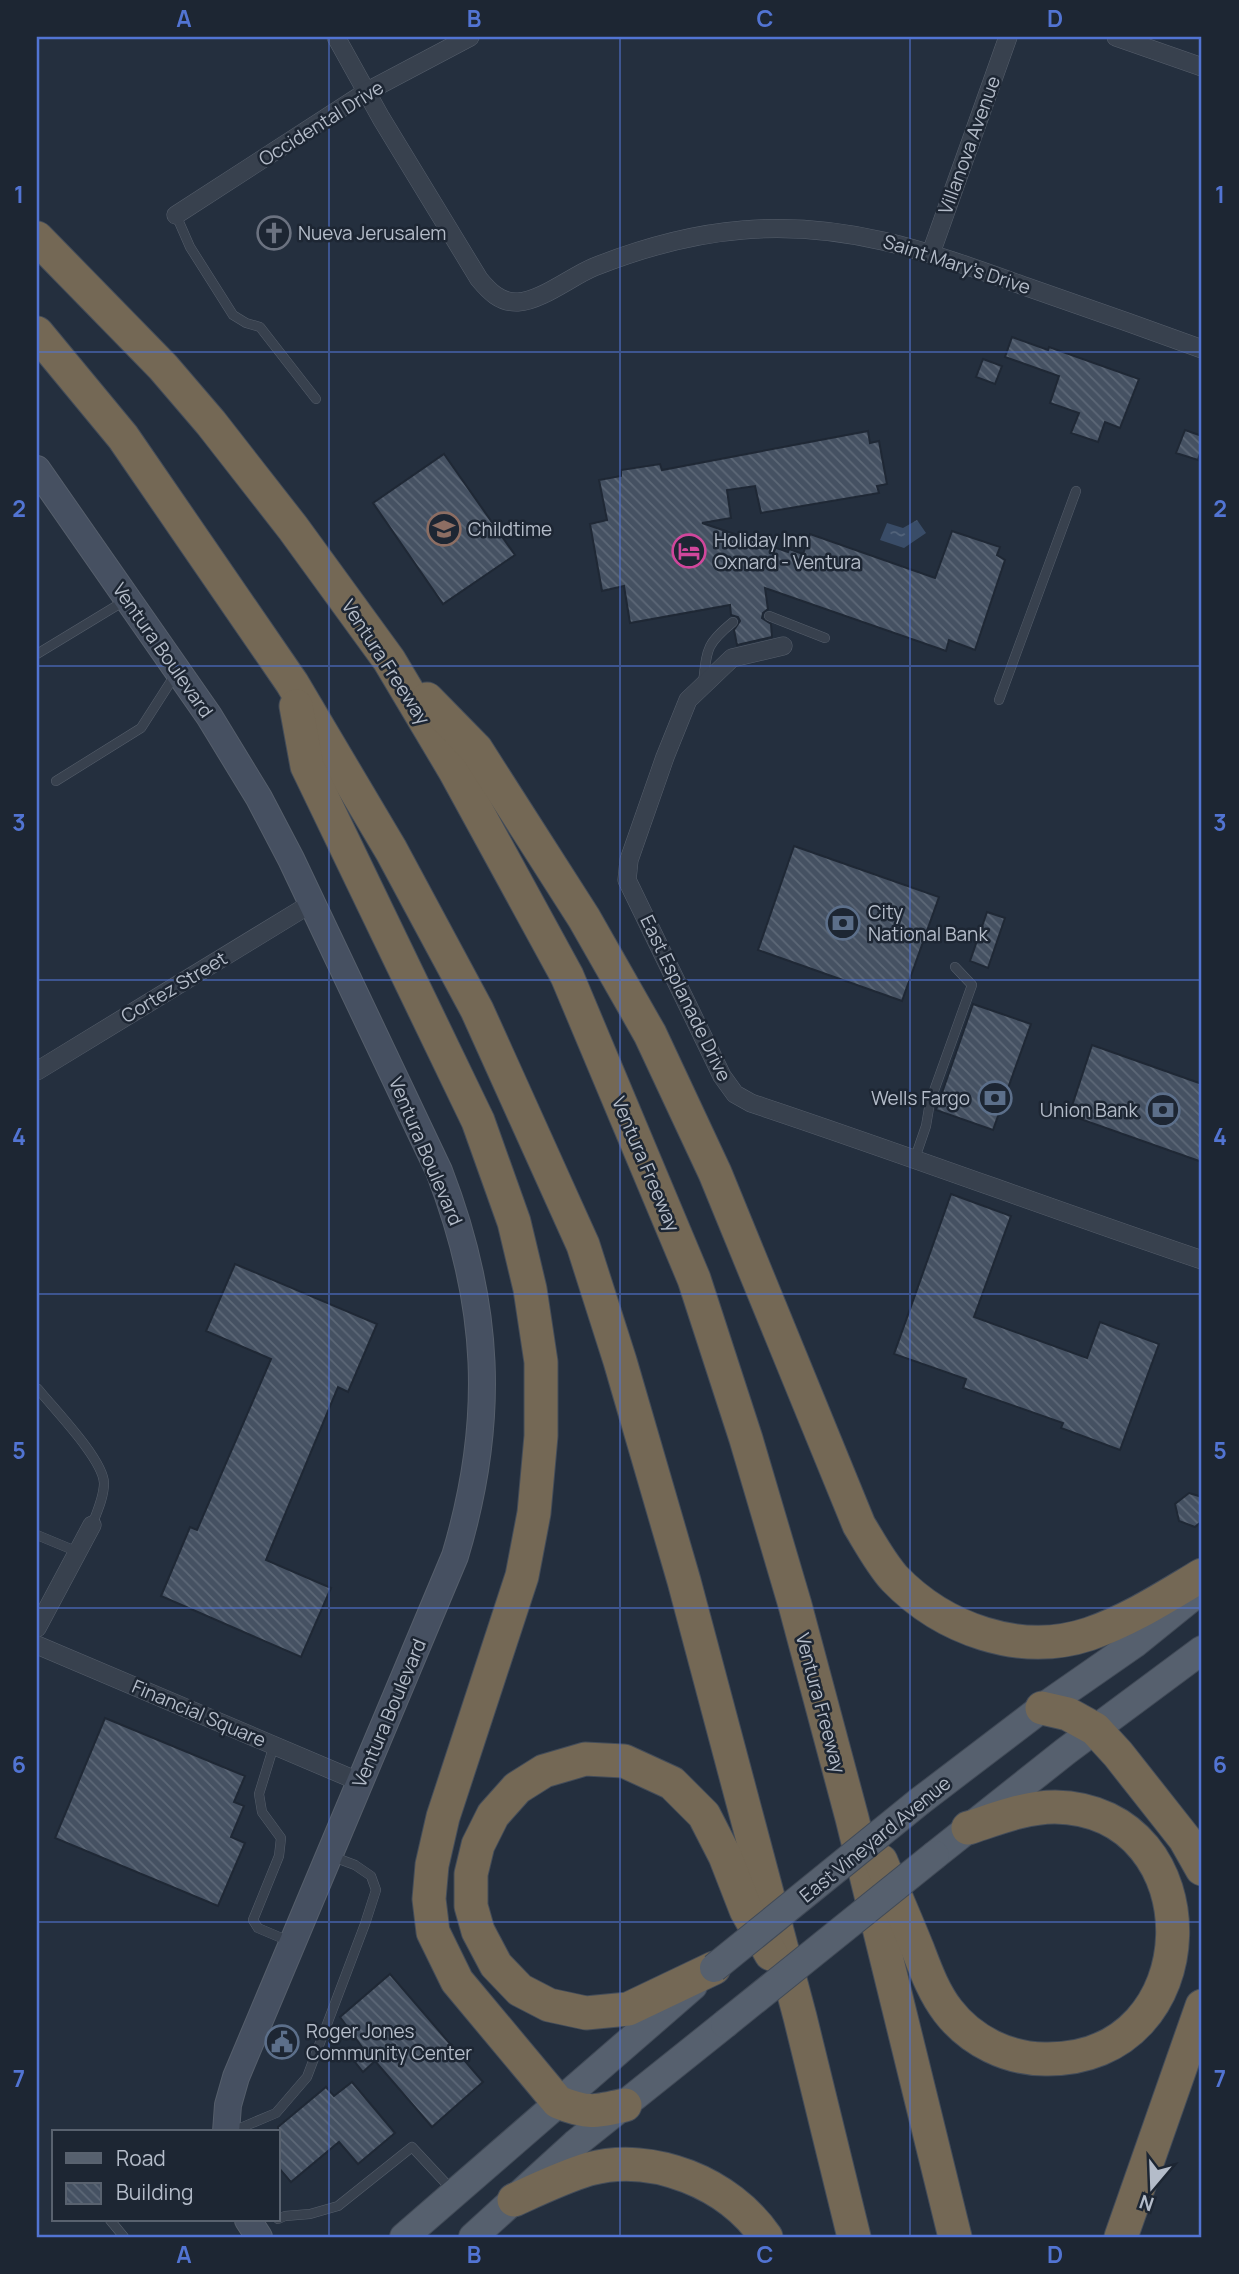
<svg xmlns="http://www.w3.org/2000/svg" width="1239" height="2274" font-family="Manrope,sans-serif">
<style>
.water{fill:url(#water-ripples)}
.building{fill:url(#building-back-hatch);stroke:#1f2835;stroke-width:2}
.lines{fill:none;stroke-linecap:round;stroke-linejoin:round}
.lane-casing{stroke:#565f6c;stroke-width:10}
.street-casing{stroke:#565f6c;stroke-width:19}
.secondary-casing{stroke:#565f6c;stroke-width:28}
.primary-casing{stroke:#414a57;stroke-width:30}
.highway-casing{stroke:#434c59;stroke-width:35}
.lane{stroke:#38414e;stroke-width:9}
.street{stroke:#38414e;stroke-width:18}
.secondary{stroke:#465061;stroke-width:26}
.primary{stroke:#56606e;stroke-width:28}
.highway{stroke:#746855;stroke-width:33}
.primary-bridge-casing{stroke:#414a57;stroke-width:30;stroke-linecap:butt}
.primary-bridge{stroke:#56606e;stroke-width:28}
.grid{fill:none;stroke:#5274d3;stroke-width:2;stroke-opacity:0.55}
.labels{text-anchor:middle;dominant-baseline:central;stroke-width:5;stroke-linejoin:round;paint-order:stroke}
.street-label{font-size:19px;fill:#b4bcc9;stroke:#1d2633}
.poi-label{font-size:19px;fill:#b4bcc9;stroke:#1d2633;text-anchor:start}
.neatline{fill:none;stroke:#5274d3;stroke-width:2.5}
.grid-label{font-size:23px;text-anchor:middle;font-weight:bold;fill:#5274d3}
</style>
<defs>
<pattern id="water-ripples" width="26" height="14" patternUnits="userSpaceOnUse" patternTransform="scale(1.75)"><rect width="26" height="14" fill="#394c67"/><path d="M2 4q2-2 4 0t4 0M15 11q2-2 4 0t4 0" fill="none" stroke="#53647b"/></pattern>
<pattern id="building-back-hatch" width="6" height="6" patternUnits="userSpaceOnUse" patternTransform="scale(1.75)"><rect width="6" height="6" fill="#455162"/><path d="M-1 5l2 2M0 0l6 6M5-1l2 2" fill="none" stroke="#5d6877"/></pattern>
</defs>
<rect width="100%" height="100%" fill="#242f3e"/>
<!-- water -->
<path class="water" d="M917 520 926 533 904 548 880 540 887 523 903 528Z"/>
<!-- building -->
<g class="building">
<path d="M1012 337 1048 350 1049 347 1139 379 1120 428 1105 422 1098 442 1071 433 1079 413 1050 403 1059 376 1005 357Z"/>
<path d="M983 359 1002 366 995 384 976 377Z"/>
<path d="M1185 430 1202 436V447L1198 460 1176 453Z"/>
<path d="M868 431 870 443 879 441 887 484 877 486 879 493 761 513 755 486 727 490 731 518 702 523 788 552 789 549 803 554 810 534 935 578 952 531 1000 547 997 555 1005 560 975 650 949 640 946 651 765 588 768 609 763 613 762 618 771 624 772 637 737 645 734 630 740 621 738 617 731 615 730 605 630 623 624 586 602 591 590 524 607 520 599 480 621 476V470L660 464 662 470Z"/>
<path d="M444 454 515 555 443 604 373 503Z"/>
<path d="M794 846 939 897 902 1001 758 950Z"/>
<path d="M987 912 1005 918 988 968 970 961Z"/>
<path d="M973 1004 1031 1024 993 1130 936 1110Z"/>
<path d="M1092 1045 1202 1084V1162L1069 1115Z"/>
<path d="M951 1194 1011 1216 974 1317 1087 1358 1100 1322 1159 1344 1120 1450 1061 1428 1063 1423 963 1388 966 1379 894 1354Z"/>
<path d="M235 1264 377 1324 348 1392 338 1387 266 1560 331 1588 301 1657 161 1596 190 1527 197 1530 271 1359 206 1331Z"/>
<path d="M1189 1493 1202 1497V1521L1195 1527 1179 1521 1175 1504Z"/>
<path d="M105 1718 245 1776 234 1802 244 1806 231 1837 245 1843 218 1906 55 1838Z"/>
<path d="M390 1974 483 2082 432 2127 375 2061 363 2072 351 2057 362 2047 340 2017Z"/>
<path d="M352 2082 395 2133 358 2164 339 2142 291 2182 278 2167V2127L326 2087 334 2096Z"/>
</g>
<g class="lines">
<defs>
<g id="lane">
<path d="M176 215 190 247 233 315 246 323 260 327 316 399"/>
<path d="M769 616 825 638"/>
<path d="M37 654 126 600"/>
<path d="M703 683C707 649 706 644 733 622"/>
<path d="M999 700 1076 491"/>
<path d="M56 781 141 728 175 675"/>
<path d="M915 1158 926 1126 930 1102 972 985 955 967"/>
<path d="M38 1389C54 1409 103 1459 104 1483 104 1497 97 1512 92 1525"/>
<path d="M37 1535 78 1552"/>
<path d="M274 1745 259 1794 262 1812 281 1838 279 1856 253 1920 258 1928 291 1942"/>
<path d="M231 2132 276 2113 307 2077 365 1924 376 1890 371 1876 355 1865 331 1856"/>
<path d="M278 2219 285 2216 310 2214 338 2206 412 2147 453 2191"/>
<path d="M110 2220 124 2237"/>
</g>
<g id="street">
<path d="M336 37 381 118 479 279C489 291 500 303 518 302 541 301 572 276 594 267 642 248 692 234 743 230 847 221 932 253 1027 287 1085 307 1144 328 1202 349"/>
<path d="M1116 37 1202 67"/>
<path d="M176 215 366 92 470 37"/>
<path d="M931 253 1008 37"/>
<path d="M783 646 732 658 688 700 665 757 629 860 627 880 722 1076 735 1094 751 1103C902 1153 1051 1209 1202 1260"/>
<path d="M37 1071 312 903"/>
<path d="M37 1628 92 1525"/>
<path d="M37 1645 360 1782"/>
</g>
<g id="secondary">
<path d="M37 469 209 716 259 798 291 859 439 1171C490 1303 496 1420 455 1556L236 2077 228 2105 226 2132"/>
<path d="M248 2220 259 2237"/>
</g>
<g id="primary">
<path d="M920 1801 1042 1708 1134 1644 1202 1589"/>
<path d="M935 1855 1066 1751 1202 1650"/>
<path d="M404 2237 693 1986"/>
<path d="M473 2237 575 2144 725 2024"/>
</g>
<g id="highway">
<path d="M37 238 163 367 211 423 293 528 389 660 455 771 567 976 694 1279 746 1439 795 1605 852 1818 955 2237"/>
<path d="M37 333 123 437 292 683 391 850 477 1010 583 1245 620 1361 684 1581 800 2017 854 2237"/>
<path d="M427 699 476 749 584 918 650 1034 715 1173 859 1525C870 1543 880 1562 894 1578 943 1629 1020 1657 1089 1634 1130 1620 1165 1597 1202 1575"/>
<path d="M296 706 307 766 478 1121 514 1222 530 1289 541 1362V1436L534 1513 522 1576 443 1817 432 1865 429 1899 433 1932 457 1981 558 2102C588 2114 595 2112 625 2105"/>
<path d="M1042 1708 1068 1714 1095 1729 1118 1754 1185 1839 1202 1869"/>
<path d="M881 1861C893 1891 906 1920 918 1950 926 1971 934 1993 948 2011 971 2041 1008 2059 1045 2059 1212 2062 1215 1810 1055 1807 1025 1807 996 1819 968 1828"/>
<path d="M714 1968 628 2009 586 2013 549 2005 520 1990 496 1965 478 1931 471 1906V1874L478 1845 493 1815 517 1788 544 1771 585 1759 624 1761 672 1783 704 1815 725 1856 746 1910 771 1954"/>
<path d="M514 2200C538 2189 563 2177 589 2169 653 2152 729 2183 766 2237"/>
<path d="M1121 2237 1202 2006"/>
</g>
</defs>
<!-- lane casing -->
<use href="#lane" class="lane-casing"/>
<!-- street casing -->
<use href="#street" class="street-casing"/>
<!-- secondary casing -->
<use href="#secondary" class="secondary-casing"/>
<!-- primary casing -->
<use href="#primary" class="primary-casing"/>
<!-- highway casing -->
<use href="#highway" class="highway-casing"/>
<!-- lane -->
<use href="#lane" class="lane"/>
<!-- street -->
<use href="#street" class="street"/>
<!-- secondary -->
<use href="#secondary" class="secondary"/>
<!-- primary -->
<use href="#primary" class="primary"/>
<!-- highway -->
<use href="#highway" class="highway"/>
<defs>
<g id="primary-bridge">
<path d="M714 1968 920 1801"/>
<path d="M725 2024 935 1855"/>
</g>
</defs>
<!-- primary-bridge casing -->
<use href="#primary-bridge" class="primary-bridge-casing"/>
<!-- primary-bridge -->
<use href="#primary-bridge" class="primary-bridge"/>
</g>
<!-- grid -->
<path class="grid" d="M329 37V2237M620 37V2237M910 37V2237M37 352H1202M37 666H1202M37 980H1202M37 1294H1202M37 1608H1202M37 1922H1202"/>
<!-- icons -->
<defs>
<symbol id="church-ring" viewBox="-11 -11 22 22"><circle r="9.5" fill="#1d2633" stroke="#6b7280" stroke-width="1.5"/><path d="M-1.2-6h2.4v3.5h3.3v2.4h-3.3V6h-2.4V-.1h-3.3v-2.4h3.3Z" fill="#6b7280"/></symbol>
<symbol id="school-ring" viewBox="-11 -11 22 22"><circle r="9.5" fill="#1d2633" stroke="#8d6e63" stroke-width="1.5"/><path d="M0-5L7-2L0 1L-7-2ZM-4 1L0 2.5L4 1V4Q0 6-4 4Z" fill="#8d6e63"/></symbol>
<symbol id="hotel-ring" viewBox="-11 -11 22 22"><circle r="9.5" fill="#1d2633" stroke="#d1479c" stroke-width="1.5"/><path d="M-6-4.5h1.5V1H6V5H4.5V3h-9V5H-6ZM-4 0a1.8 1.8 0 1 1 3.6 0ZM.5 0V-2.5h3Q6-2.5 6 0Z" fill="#d1479c"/></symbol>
<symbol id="bank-ring" viewBox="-11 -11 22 22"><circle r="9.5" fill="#1d2633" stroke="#5c6f8a" stroke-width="1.5"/><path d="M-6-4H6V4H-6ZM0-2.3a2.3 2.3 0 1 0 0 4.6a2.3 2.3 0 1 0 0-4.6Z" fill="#5c6f8a"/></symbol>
<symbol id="civic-ring" viewBox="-11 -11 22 22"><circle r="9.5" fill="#1d2633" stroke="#5c6f8a" stroke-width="1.5"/><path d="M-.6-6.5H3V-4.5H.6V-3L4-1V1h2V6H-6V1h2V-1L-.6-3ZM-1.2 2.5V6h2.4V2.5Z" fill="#5c6f8a"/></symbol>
</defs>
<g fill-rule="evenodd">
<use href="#church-ring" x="255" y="214" width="38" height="38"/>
<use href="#school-ring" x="425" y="510" width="38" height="38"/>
<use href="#hotel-ring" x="670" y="532" width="38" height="38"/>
<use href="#bank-ring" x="824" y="904" width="38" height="38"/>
<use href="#bank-ring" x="976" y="1079" width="38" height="38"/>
<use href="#bank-ring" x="1144" y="1091" width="38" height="38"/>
<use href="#civic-ring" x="263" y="2023" width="38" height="38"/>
</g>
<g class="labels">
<!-- street labels -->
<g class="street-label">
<text transform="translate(321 123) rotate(-32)">Occidental Drive</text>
<text transform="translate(969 145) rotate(-70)">Villanova Avenue</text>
<text transform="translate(957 264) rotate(18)">Saint Mary's Drive</text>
<text transform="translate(163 650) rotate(55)">Ventura Boulevard</text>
<text transform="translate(386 662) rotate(57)">Ventura Freeway</text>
<text transform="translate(174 987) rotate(-31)">Cortez Street</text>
<text transform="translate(686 998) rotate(64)">East Esplanade Drive</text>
<text transform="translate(426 1151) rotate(67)">Ventura Boulevard</text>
<text transform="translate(646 1164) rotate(67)">Ventura Freeway</text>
<text transform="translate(821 1703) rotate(75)">Ventura Freeway</text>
<text transform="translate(199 1713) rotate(23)">Financial Square</text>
<text transform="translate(389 1713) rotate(-67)">Ventura Boulevard</text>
<text transform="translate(875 1839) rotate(-39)">East Vineyard Avenue</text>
</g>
<!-- poi labels -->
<g class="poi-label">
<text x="298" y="233">Nueva Jerusalem</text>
<text x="468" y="529">Childtime</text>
<text x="714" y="540">Holiday Inn<tspan x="714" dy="22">Oxnard - Ventura</tspan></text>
<text x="868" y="912">City<tspan x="868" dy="22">National Bank</tspan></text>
<text x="970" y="1098" text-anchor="end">Wells Fargo</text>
<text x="1138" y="1110" text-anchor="end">Union Bank</text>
<text x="306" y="2031">Roger Jones<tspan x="306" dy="22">Community Center</tspan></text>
</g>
</g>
<!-- border -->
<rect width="1239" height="2274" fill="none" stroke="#1d2633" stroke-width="77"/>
<!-- legend -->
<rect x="52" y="2130" width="228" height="91" fill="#1d2633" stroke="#59626f" stroke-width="2"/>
<rect x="66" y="2153" width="35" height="10" fill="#56606e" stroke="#59626f" stroke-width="2"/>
<text x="116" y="2166" font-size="21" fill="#b4bcc9">Road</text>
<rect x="66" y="2183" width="35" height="21" fill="url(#building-back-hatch)" stroke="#59626f" stroke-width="2"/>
<text x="116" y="2200" font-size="21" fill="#b4bcc9">Building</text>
<!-- north arrow -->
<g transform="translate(1152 2187) rotate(199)" stroke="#1d2633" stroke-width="5" paint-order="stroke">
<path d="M0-5L12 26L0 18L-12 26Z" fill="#b4bcc9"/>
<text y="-10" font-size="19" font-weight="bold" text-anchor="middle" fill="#b4bcc9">N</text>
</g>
<rect x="38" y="38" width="1162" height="2198" class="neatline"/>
<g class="grid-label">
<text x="184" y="27">A</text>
<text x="474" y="27">B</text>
<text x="765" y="27">C</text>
<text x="1055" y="27">D</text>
<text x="19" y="203">1</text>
<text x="1220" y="203">1</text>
<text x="19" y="517">2</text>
<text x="1220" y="517">2</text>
<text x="19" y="831">3</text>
<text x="1220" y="831">3</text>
<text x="19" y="1145">4</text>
<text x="1220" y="1145">4</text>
<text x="19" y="1459">5</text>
<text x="1220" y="1459">5</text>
<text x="19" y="1773">6</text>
<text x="1220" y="1773">6</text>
<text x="19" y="2087">7</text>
<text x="1220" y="2087">7</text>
<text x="184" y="2263">A</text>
<text x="474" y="2263">B</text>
<text x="765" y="2263">C</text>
<text x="1055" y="2263">D</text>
</g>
</svg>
